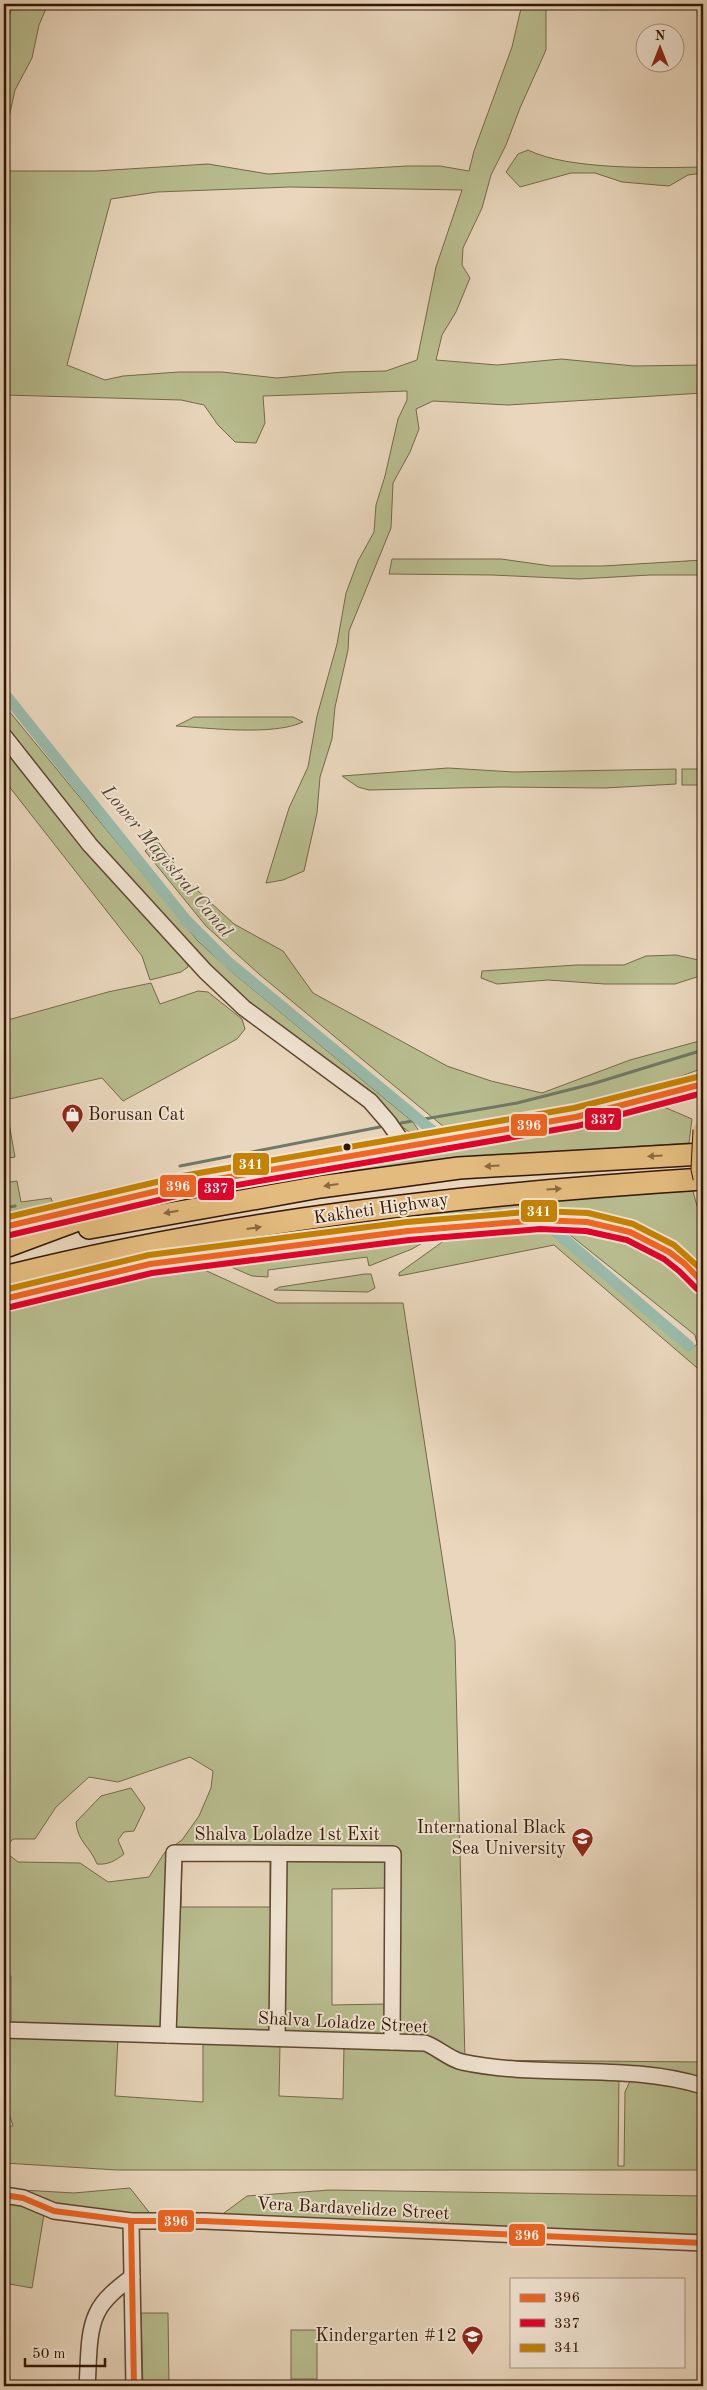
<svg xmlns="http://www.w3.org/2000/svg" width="707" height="2390" font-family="'Old Standard TT',serif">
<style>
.green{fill:#b8bd8f;stroke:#766948;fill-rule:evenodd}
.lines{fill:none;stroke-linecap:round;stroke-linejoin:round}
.stream{stroke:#707867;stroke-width:3}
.canal{stroke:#99baab;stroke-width:11}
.minor-casing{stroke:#604530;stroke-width:18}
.highway-casing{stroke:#331502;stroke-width:24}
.minor{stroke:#f1e4d3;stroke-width:15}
.highway{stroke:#e4bb7e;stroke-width:21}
.major-bridge-casing{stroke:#331502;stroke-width:21;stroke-linecap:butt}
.major-bridge{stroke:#e4bb7e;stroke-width:19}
.bus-1-casing{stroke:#f1e4d3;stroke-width:10}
.bus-2-casing{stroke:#f1e4d3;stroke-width:10}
.bus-3-casing{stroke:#f1e4d3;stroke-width:10}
.bus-1{stroke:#f26522;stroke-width:6}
.bus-2{stroke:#e4002b;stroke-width:6}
.bus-3{stroke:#c68200;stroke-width:6}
.oneway{fill:#8c6840}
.bus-dot{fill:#331502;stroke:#f1e4d3;stroke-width:2}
.labels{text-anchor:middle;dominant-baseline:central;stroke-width:4;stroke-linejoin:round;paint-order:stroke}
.poi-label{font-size:18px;fill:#331502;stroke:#f1e4d3;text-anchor:end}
.street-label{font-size:18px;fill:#331502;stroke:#f1e4d3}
.water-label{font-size:19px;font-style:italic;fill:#524735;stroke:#f1e4d3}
.line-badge{stroke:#f1e4d3;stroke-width:2}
.badge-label{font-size:14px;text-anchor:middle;font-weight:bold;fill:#fff}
</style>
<rect width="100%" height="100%" fill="#e9d6bc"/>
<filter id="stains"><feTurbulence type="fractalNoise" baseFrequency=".004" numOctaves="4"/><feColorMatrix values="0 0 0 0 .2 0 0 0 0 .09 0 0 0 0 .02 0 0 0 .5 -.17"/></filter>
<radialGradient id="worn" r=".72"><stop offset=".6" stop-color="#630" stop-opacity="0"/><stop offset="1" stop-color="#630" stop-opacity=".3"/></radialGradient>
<!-- green -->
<g class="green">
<path d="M14 4H48L39 25 32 58 15 90 4 140V27Z"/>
<path d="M522 4H546V50L520 108 506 145 491 175 482 208 463 248 462 265 470 278 456 312 442 335 436 360 497 365 561 359 634 366 703 365V393L508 405 433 401 416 409 419 429 410 452 393 483 391 528 349 631 348 650 335 707 332 739 320 777 317 813 304 871 283 880 266 883 289 808 308 767 317 716 337 644 346 593 358 561 374 532 376 505 385 476 398 419 407 400V391L263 396 265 423 256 443 235 442 218 425 204 405 181 400 4 395V171H96L208 164 268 174 407 166H440L469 171 474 151 512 47ZM290 187 462 190 436 267 417 360 386 371 343 372 277 378 222 372H179L123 376 105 380 67 365 111 199 157 192Z"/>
<path d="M528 150C568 170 657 168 703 167V173L688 175 669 186 622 182 595 173H571L520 187 506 172 518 154Z"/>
<path d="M392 559H501L551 566H603L703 560V575H650L579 579 492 575 389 574Z"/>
<path d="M4 705 198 941 232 972 413 1122 421 1134H412L401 1126 221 981 90 836 4 729Z"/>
<path d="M194 717H293L303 722C273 736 209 728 176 726Z"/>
<path d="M4 746 187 963 188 967 181 972 150 980 142 956 4 780Z"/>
<path d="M448 768 514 772 676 769V784L605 788 500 787 369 790 358 787 342 776Z"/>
<rect x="682" y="769" width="21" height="16"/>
<path d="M157 840 186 880 234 924 283 951 313 993 447 1066 491 1081 542 1093 630 1060 703 1040V1068C621 1101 530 1113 444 1127L259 974 206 926 145 851Z"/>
<path d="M676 955 703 961V975L675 984H605L548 980 497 984 481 978 482 971 577 965H624L646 956Z"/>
<path d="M151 983 160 1004 198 991 208 992 242 1019 245 1029 237 1039 123 1101 102 1078 5 1100 15 1157 4 1159V1021L108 992Z"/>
<path d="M657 1104 692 1119 689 1143 449 1159 192 1196 501 1139Z"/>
<path d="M17 1181 21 1202 51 1198 54 1206 4 1218V1183Z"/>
<path d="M692 1188 703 1227V1272L614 1217 550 1209 469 1212 222 1245V1239L471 1203Z"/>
<path d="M560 1227 589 1228 643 1244 690 1280 703 1298V1373L554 1245 399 1276V1273L452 1235 544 1228 690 1350 697 1344 695 1335Z"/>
<path d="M441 1232 412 1249 369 1266 367 1257 268 1270V1277L252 1276 222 1263Z"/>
<path d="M198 1267 277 1303H403L455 1641 465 2060 703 2062V2083L655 2072 500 2064 462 2060 431 2043 393 2040 395 1853 171 1851 166 2031 11 2026V1976L4 1975V1851L18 1862 80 1863 108 1882 149 1877 165 1852 182 1840 199 1816 211 1788 213 1771 190 1757 118 1782 89 1777 56 1807 35 1839H13L4 1849V1310Z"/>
<path d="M365 1274H371L375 1288 368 1292 274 1290 280 1287Z"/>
<path d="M131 1788 145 1808 134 1831 124 1832 118 1840 124 1854C115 1861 108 1865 97 1864 90 1846 78 1843 76 1822L101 1796Z"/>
<path d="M177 1857H276L275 2036 171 2032ZM270 1861V1907H181L182 1861Z"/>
<path d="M282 1858 391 1859 389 2038 280 2035ZM386 1888V2004L332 2005V1889Z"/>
<path d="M9 2035 118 2038 115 2096 203 2102V2042L280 2044 279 2096 343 2099 344 2044 424 2045 455 2063 619 2076 618 2166H624L625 2092 630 2081 634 2078 703 2088V2170H117L4 2163V2126H13L4 2098Z"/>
<path d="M130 2188 152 2216 63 2207 4 2189 74 2193Z"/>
<path d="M330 2190 703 2196V2239L220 2216 247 2196Z"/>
<path d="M4 2200 15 2202 44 2214 32 2288 4 2283Z"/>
<path d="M141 2313H168L169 2386H143Z"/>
<rect x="291" y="2330" width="26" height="49"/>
</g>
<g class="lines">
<!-- stream -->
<g class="stream">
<path d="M401 1123 517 1103 592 1084 703 1050"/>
<path d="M180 1166 380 1127"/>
<path d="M4 1208 15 1206"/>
</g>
<!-- canal -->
<g class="canal">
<path d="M4 693 186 920 227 961 434 1132"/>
<path d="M554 1230 689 1346"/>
</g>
<defs>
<g id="minor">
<path d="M4 736 90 845 205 971 244 1008 370 1101 389 1123 405 1146"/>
<path d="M4 1227 98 1204"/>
<path d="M4 1299 112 1273"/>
<path d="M4 2030 425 2043C437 2047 449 2059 462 2062 541 2079 625 2062 703 2086"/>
<path d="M168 2035 174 1853 393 1854 392 2042"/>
<path d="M277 2038 279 1854"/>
<path d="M4 2195 23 2198 54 2211 131 2221H204L703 2243"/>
<path d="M131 2221 134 2386"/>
<path d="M87 2386C89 2364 87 2333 97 2313 104 2298 119 2287 132 2277"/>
</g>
<g id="highway">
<path d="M89 1228 320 1187 459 1168 703 1154"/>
<path d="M8 1246 156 1191 576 1117 703 1084"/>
<path d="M88 1267C177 1263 264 1252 352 1239 424 1229 513 1215 585 1222 630 1226 675 1249 703 1283"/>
<path d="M4 1277C233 1220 468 1194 703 1179"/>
</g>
</defs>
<!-- minor casing -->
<use href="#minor" class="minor-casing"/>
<!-- highway casing -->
<use href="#highway" class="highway-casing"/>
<!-- minor -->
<use href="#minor" class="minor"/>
<!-- highway -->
<use href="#highway" class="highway"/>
<defs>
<path id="major-bridge" d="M703 1130 701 1169 703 1178"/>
</defs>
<!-- major-bridge casing -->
<use href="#major-bridge" class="major-bridge-casing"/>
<!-- major-bridge -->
<use href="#major-bridge" class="major-bridge"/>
<defs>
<g id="bus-1">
<path d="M4 1227 183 1185 576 1117 703 1084"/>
<path d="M4 1299 150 1264 408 1231 540 1220 587 1222 630 1232 669 1252 685 1264 703 1283"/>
<path d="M4 2195 23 2198 54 2211 131 2221H204L703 2243"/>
<path d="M131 2221 134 2386"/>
</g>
<g id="bus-2">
<path d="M6 1236 185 1194 577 1126 703 1093"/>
<path d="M6 1308 152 1273 409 1240 540 1229 586 1231 627 1240 664 1259 679 1271 697 1289"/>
</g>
<g id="bus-3">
<path d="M4 1218 182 1176 574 1108 701 1076"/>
<path d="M4 1290 149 1255 407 1222 539 1211 588 1213 633 1224 674 1245 703 1271"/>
</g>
</defs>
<!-- bus-1 casing -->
<use href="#bus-1" class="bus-1-casing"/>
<!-- bus-2 casing -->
<use href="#bus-2" class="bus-2-casing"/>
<!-- bus-3 casing -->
<use href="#bus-3" class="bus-3-casing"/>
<!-- bus-1 -->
<use href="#bus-1" class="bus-1"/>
<!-- bus-2 -->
<use href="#bus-2" class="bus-2"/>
<!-- bus-3 -->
<use href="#bus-3" class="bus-3"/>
</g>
<!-- one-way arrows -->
<defs><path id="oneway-solid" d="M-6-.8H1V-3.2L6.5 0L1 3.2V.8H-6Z" transform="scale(1.25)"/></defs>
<g class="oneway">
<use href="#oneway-solid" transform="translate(655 1156) rotate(177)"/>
<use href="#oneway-solid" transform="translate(492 1166) rotate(177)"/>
<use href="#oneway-solid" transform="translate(331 1185) rotate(172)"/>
<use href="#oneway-solid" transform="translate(554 1189) rotate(-4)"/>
<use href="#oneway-solid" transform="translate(171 1212) rotate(170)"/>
<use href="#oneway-solid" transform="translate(254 1228) rotate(-8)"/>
</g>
<!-- icons -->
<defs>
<symbol id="shop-pin" viewBox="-11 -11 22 30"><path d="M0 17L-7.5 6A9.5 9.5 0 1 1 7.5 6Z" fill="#8f2418" stroke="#f1e4d3"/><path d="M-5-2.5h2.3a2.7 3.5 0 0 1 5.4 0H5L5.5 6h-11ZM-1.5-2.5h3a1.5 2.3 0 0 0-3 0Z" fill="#fff"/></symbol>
<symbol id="university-pin" viewBox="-11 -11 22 30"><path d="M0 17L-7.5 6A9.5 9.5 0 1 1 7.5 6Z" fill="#8f2418" stroke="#f1e4d3"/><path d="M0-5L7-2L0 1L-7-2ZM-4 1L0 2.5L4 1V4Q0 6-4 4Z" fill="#fff"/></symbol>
<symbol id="school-pin" viewBox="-11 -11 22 30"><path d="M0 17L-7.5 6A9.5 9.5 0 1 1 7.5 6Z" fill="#8f2418" stroke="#f1e4d3"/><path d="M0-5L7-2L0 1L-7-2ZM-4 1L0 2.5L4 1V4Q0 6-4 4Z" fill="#fff"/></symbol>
</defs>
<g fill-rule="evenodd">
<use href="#shop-pin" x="60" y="1102" width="25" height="34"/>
<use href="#university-pin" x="570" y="1826" width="25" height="34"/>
<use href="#school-pin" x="460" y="2324" width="25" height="34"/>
</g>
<!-- markers -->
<circle class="bus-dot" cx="347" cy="1147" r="4.5"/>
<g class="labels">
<!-- poi labels -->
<g class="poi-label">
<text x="88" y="1115" text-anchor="start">Borusan Cat</text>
<text x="566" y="1828">International Black<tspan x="566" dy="21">Sea University</tspan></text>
<text x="457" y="2336">Kindergarten #12</text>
</g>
<!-- street labels -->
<g class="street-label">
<text transform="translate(381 1209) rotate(-8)">Kakheti Highway</text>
<text x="287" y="1835">Shalva Loladze 1st Exit</text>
<text transform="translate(343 2023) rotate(3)">Shalva Loladze Street</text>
<text transform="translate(353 2209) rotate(3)">Vera Bardavelidze Street</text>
</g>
<!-- water labels -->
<g class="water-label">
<text transform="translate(166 862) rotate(50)">Lower Magistral Canal</text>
</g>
</g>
<g class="line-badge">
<rect x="584" y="1107" width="38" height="24" rx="5" fill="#e4002b"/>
<rect x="510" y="1113" width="38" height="24" rx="5" fill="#f26522"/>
<rect x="232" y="1152" width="38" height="24" rx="5" fill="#c68200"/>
<rect x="159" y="1174" width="38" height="24" rx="5" fill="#f26522"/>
<rect x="197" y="1177" width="38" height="24" rx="5" fill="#e4002b"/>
<rect x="520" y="1199" width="38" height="24" rx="5" fill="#c68200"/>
<rect x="157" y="2209" width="38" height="24" rx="5" fill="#f26522"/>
<rect x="508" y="2223" width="38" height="24" rx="5" fill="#f26522"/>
</g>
<g class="badge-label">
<text x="603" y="1124">337</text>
<text x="529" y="1130">396</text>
<text x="251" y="1169">341</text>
<text x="178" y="1191">396</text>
<text x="216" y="1193">337</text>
<text x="539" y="1216">341</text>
<text x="176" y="2226">396</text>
<text x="527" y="2240">396</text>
</g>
<!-- margin -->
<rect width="707" height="2390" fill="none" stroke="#e9d6bc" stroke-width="20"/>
<rect x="5" y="5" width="697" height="2380" fill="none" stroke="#331502" stroke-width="2.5"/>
<rect x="10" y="10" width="687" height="2370" fill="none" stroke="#331502"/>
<!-- legend -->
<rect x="510" y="2278" width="175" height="90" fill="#f1e4d3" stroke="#a5917f"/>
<rect x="520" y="2294" width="25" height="8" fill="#f26522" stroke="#a5917f"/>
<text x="554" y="2302" font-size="15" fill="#331502">396</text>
<rect x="520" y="2319" width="25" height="8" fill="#e4002b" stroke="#a5917f"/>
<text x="554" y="2328" font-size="15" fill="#331502">337</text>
<rect x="520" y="2344" width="25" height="8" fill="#c68200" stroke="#a5917f"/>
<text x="554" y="2352" font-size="15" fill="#331502">341</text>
<!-- north arrow -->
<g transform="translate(660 48)"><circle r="24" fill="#f1e4d3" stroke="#a5917f"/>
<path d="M0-4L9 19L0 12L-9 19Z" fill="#8f2418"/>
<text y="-8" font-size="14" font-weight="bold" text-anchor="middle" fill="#331502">N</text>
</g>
<!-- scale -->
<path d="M25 2358v8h80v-8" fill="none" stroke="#331502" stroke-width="2.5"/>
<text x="32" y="2358" font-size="15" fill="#331502" stroke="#f1e4d3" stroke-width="4" paint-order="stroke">50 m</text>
<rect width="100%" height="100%" filter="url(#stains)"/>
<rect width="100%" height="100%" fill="url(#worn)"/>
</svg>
